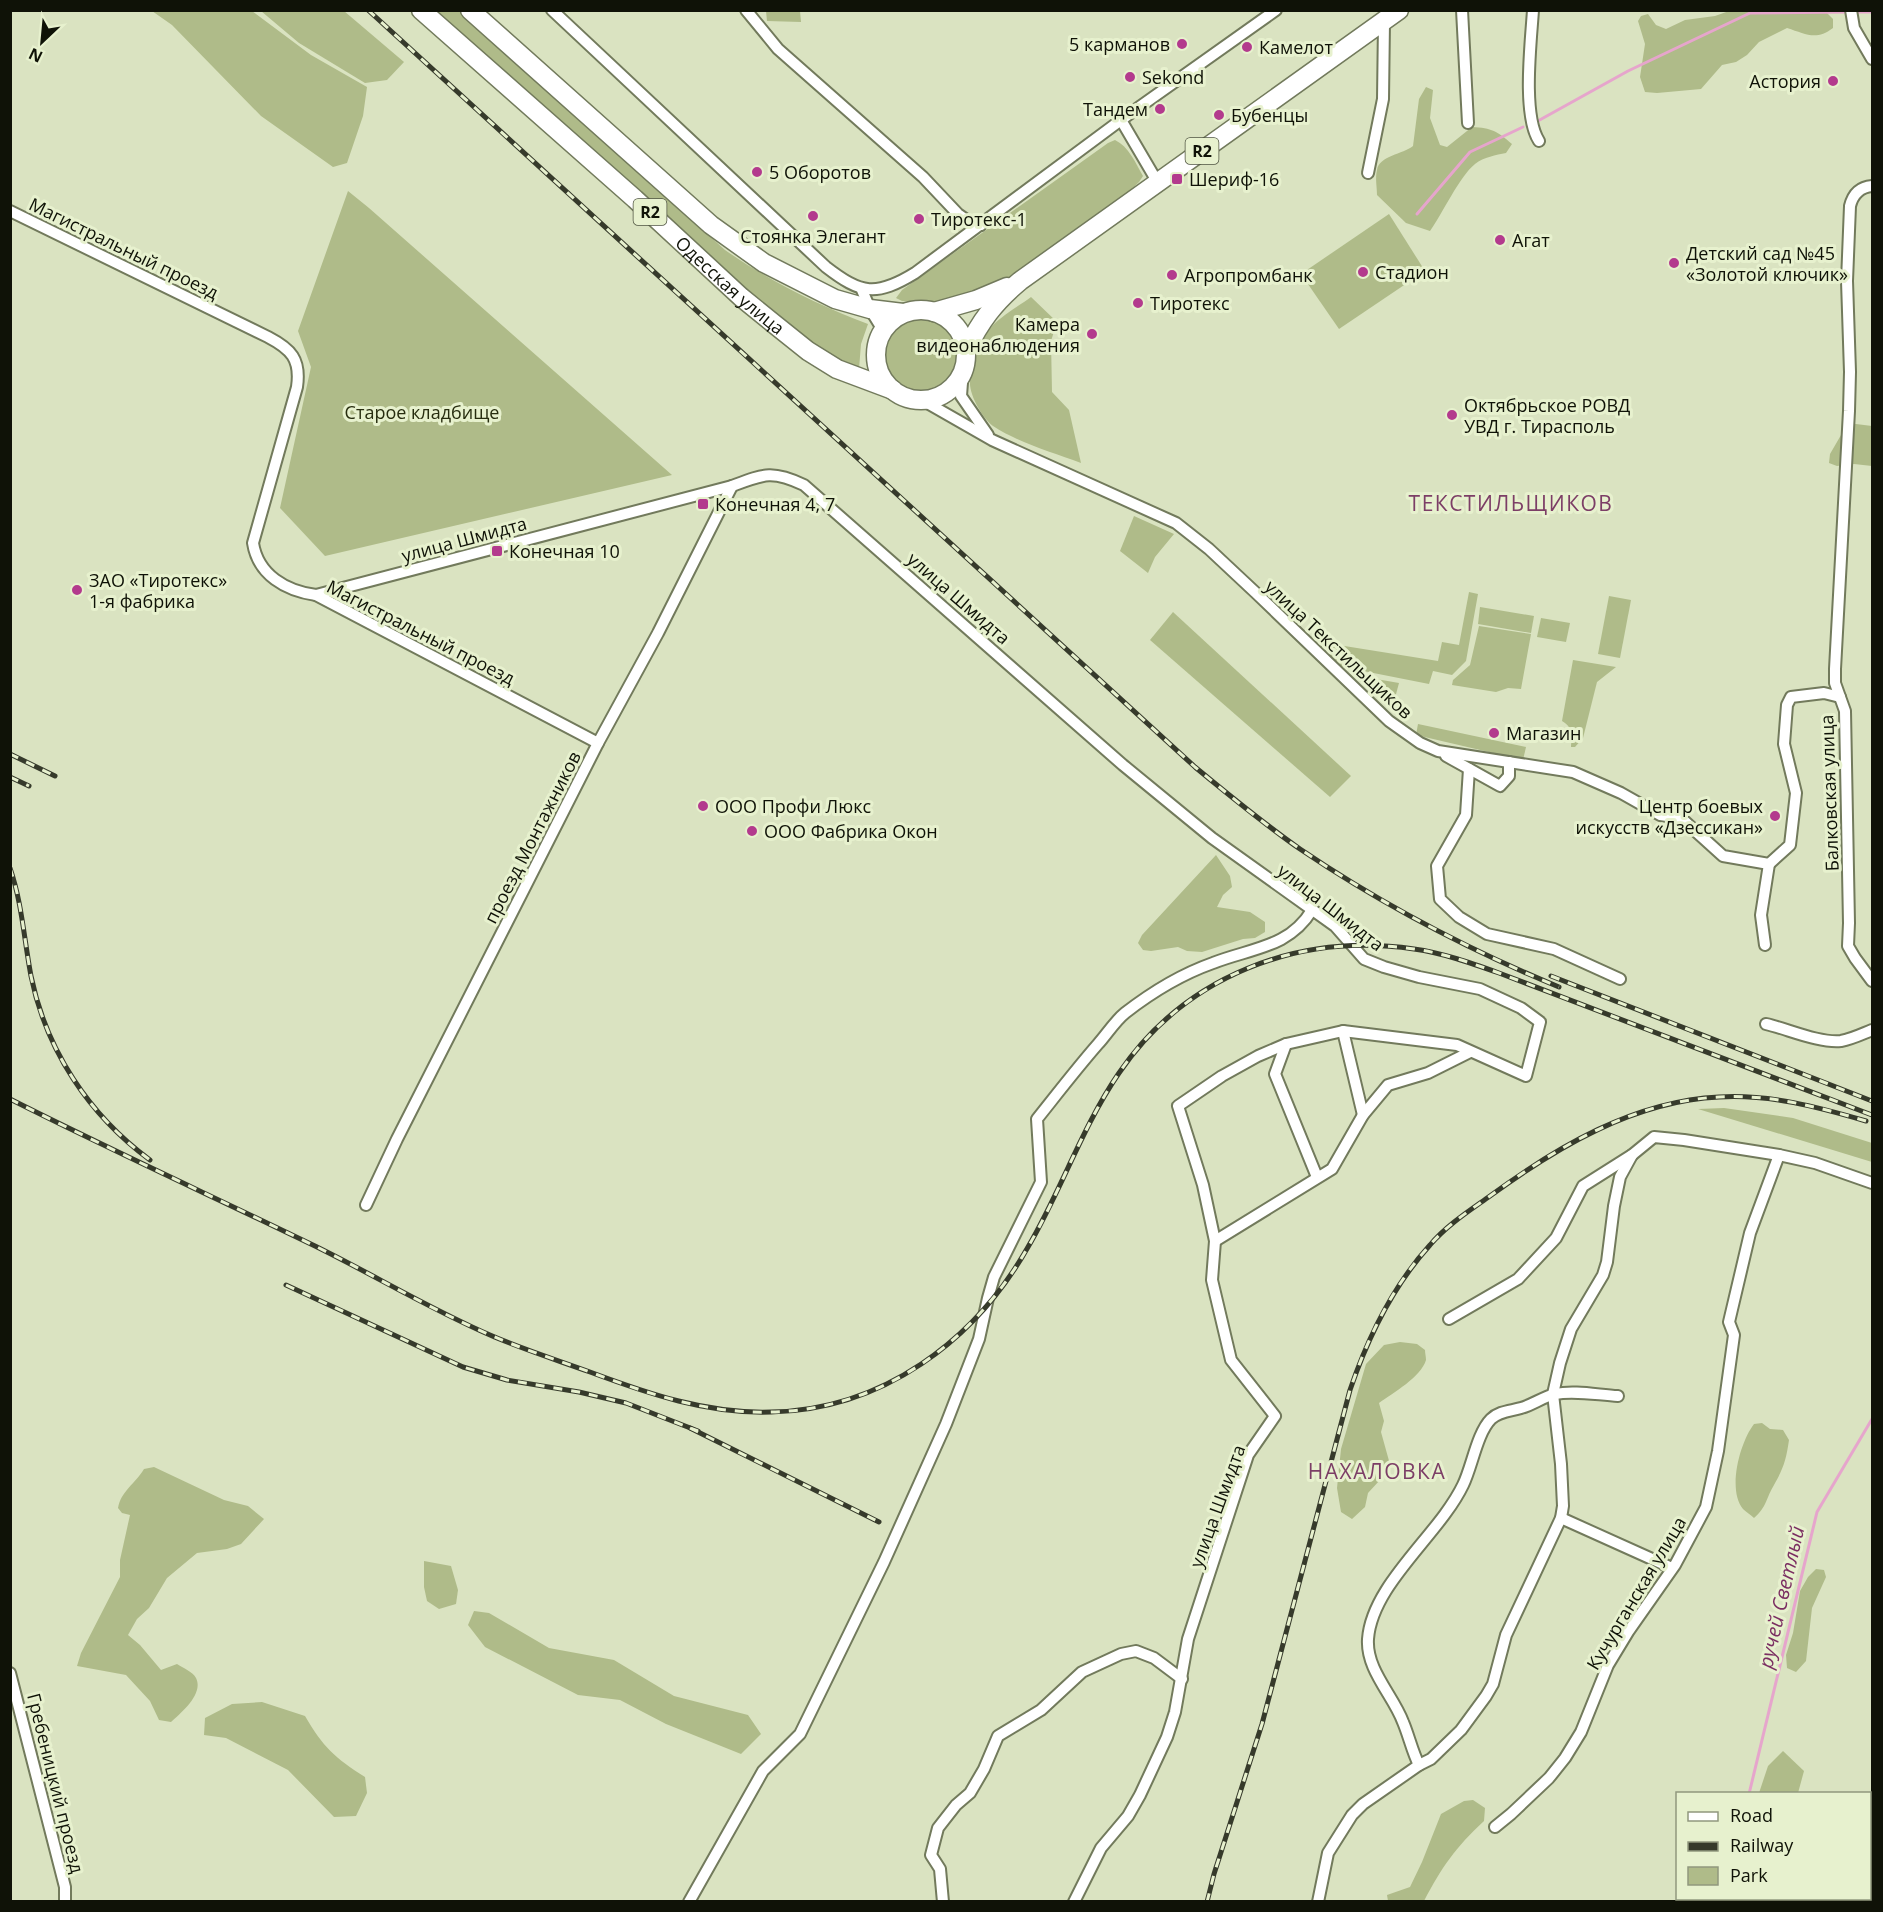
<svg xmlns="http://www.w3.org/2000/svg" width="1883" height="1912" font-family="'Open Sans',sans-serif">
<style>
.green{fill:#afbb89}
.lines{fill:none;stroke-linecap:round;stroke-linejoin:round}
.stream{stroke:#e6a5cc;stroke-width:3}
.street-casing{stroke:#727a5c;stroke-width:14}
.primary-casing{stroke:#727a5c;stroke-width:21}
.street{stroke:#fff;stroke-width:10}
.primary{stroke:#fff;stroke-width:18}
.rail-casing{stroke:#363a2b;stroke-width:5}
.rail{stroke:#e7f1ce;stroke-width:3;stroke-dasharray:9;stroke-linecap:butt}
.poi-dot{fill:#b33a8d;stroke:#e7f1ce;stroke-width:2}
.labels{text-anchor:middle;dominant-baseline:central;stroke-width:6;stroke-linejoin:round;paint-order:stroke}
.shield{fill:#e7f1ce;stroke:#505543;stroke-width:1.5}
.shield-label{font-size:16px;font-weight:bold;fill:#0f1207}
.poi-label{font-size:18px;fill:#0f1207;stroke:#e7f1ce;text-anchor:start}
.street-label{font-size:18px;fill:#0f1207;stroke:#e7f1ce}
.park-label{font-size:18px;fill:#272d0f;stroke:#e7f1ce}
.water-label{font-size:20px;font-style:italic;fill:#7b2f62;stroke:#e7f1ce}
.quarter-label{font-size:21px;letter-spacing:1.5px;fill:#7c3e66;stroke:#e7f1ce}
</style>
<rect width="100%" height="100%" fill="#dae3c1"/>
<!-- green -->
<g class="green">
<path d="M152 11H252L311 55 367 87 363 116 347 163 333 167 261 116 172 25Z"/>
<path d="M261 11H344L404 62 387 80 365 83 299 43Z"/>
<path d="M433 11H461L725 250C768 280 818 305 868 324L861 344 859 369 840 365 757 298 626 187Z"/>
<path d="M766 11H800L801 22 767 21Z"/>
<path d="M1825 11 1833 19V28C1816 41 1806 34 1787 28L1759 42 1747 55 1736 62 1722 65 1701 89 1657 93 1645 92 1640 77 1645 44 1638 21 1641 16 1648 14 1656 25 1666 29 1685 20 1715 16 1729 11Z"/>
<path d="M1426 87 1433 90 1430 118 1440 145 1447 147 1472 127C1492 128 1497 131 1512 144L1506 153C1496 155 1484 157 1475 164 1459 177 1443 213 1430 231L1406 223 1377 195C1377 187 1375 178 1377 170 1379 156 1403 154 1413 146L1419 99Z"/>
<path d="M1115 140C1129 147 1135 162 1143 176L1139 182 1111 209 1006 280 965 296 933 302 902 301 896 298 902 290 1108 143Z"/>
<path d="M348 191 369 208 672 475 325 556 280 508 311 367 298 331Z"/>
<path d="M1389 214 1425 271 1339 329 1301 274Z"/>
<path d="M1031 297 1057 322 1051 341 1052 392 1069 410 1081 463C1052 452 1019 443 993 426 983 419 969 395 970 382 971 368 980 343 988 331 997 318 1019 306 1031 297Z"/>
<circle cx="921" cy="355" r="39"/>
<path d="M1848 423 1872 426V466L1854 464 1837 466 1829 463 1830 454Z"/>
<path d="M1134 516 1174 534 1155 557 1148 573 1120 551Z"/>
<path d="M1469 592 1478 594 1466 661 1452 675 1433 671 1429 684 1328 664 1332 644 1438 661 1442 642 1459 645Z"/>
<path d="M1609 596 1631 600 1620 658 1598 654Z"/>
<path d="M1480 607 1534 616 1531 633 1478 624Z"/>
<path d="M1173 612 1351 776 1330 797 1150 640Z"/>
<path d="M1541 618 1570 623 1566 642 1537 637Z"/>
<path d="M1479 626 1531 634 1521 689 1508 688 1496 692 1452 685 1453 680 1470 665Z"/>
<path d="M1573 660 1616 667 1597 682 1583 738 1575 747H1571C1572 736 1573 727 1562 721Z"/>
<path d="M1353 675 1399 683 1392 709Z"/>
<path d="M1418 724 1526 747 1523 760 1416 735Z"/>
<path d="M1216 855 1230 876 1232 887 1223 895 1217 907 1250 912 1265 922V932L1255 938 1243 939 1202 952 1187 951 1178 947 1151 951 1143 950 1138 943 1142 935Z"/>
<path d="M1724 1108 1793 1118 1872 1143V1162L1698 1109Z"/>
<path d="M1400 1342 1417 1344 1425 1350C1425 1353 1426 1357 1426 1360 1421 1377 1393 1393 1379 1403L1384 1421 1381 1432 1391 1468 1368 1493 1365 1507 1352 1519 1341 1512 1337 1488 1341 1449 1366 1364 1384 1345Z"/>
<path d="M1762 1423 1770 1429 1783 1430 1789 1440C1786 1460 1784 1467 1774 1485 1766 1498 1767 1507 1754 1518 1751 1515 1746 1512 1743 1509 1727 1490 1740 1442 1754 1424Z"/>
<path d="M154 1467 224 1500 248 1506 264 1519 241 1544 227 1549 197 1553 167 1578 149 1608 137 1619 128 1635 140 1645 161 1670 177 1664C183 1668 193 1672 196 1678 204 1694 181 1713 171 1722L159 1720 150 1701 126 1675 77 1666 81 1653 120 1577V1560L130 1515 122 1513 118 1508C121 1491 135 1484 144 1469Z"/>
<path d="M424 1561 451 1566 458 1590 456 1604 439 1609 427 1601 424 1587Z"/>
<path d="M1816 1569 1824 1570 1826 1577 1812 1608 1806 1661 1796 1672 1787 1668 1786 1655 1793 1633 1800 1591 1808 1577Z"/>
<path d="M474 1611 489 1613 549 1648 614 1660 674 1696 748 1715 761 1734 741 1754 666 1724 620 1700 578 1695 485 1647 468 1625Z"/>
<path d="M262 1702 305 1716C323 1747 335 1758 365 1777L367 1793 356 1816 334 1817 288 1770 226 1738 204 1735 205 1718 232 1704Z"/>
<path d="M1783 1751 1804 1771 1798 1793H1759L1768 1766Z"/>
<path d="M1473 1800 1485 1808 1484 1821C1455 1848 1442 1867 1424 1901H1388L1387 1895 1410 1887 1422 1862 1441 1814 1464 1801Z"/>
</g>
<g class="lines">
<!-- stream -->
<g class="stream">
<path d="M1854 12H1872"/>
<path d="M1536 122 1628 71 1750 13 1848 12"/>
<path d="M1417 214 1470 152 1523 127"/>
<path d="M1749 1794 1817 1512 1872 1419"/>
<path d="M1678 1902 1681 1898"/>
</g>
<defs>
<g id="street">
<path d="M552 10 826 267C861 294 876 297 915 273L1121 120 1276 10"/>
<path d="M746 10 778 49 923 177 958 214 968 221 981 225"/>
<path d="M1462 10 1468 123"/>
<path d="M1533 10C1531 42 1522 115 1539 141"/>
<path d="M1851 10 1854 28 1872 59"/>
<path d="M1121 120 1158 183"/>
<path d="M1368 173 1383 99 1384 22"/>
<path d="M1872 186C1860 187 1853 194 1850 206L1847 281 1850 372 1849 411 1835 669V683L1845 711 1849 923 1848 946 1855 958 1872 981"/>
<path d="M10 211 268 337C291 349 301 359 297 387L253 543C258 575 286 591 316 595L598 743"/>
<path d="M862 290 870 309 883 330"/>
<path d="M963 369 961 396 988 435"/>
<path d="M922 400 992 440 1176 523 1209 549 1256 593 1389 721 1420 743 1438 751 1573 772 1621 793 1660 815 1681 818 1723 856 1769 864 1790 845 1796 793 1784 744 1787 705 1791 697 1824 693 1840 697"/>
<path d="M316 595 732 486C764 474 772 470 804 485L1123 765 1212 838 1335 926 1364 959 1384 967 1419 977 1480 989 1521 1008 1540 1022 1526 1076 1457 1045 1343 1031 1286 1044 1258 1056 1222 1076 1178 1106 1203 1185 1215 1241 1212 1280 1231 1360 1275 1416 1248 1455 1188 1639 1175 1712 1167 1737 1140 1795 1128 1816 1101 1848 1074 1902"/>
<path d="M1446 756 1500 786 1509 776V762"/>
<path d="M1469 769 1466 815 1437 866 1440 899 1459 917 1487 934 1554 949 1620 979"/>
<path d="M1765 945 1761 915 1769 864"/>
<path d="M1766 1024C1788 1029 1818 1043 1841 1041 1852 1039 1862 1034 1872 1030"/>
<path d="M1343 1031 1363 1115"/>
<path d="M1286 1044 1275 1074 1317 1177"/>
<path d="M366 1205 397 1139 524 889 598 743 658 633 732 486"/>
<path d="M1215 1241 1332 1169 1363 1115 1388 1085 1428 1073 1470 1052"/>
<path d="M1449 1319 1518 1279 1556 1238 1583 1186 1632 1155 1654 1137 1684 1140 1779 1155 1815 1163 1872 1183"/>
<path d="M1561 1518 1672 1568"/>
<path d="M10 1673 65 1887V1902"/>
<path d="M1419 1765C1412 1751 1409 1736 1403 1722 1393 1695 1366 1670 1368 1639 1372 1584 1439 1535 1463 1485 1472 1467 1477 1433 1491 1419 1499 1411 1511 1411 1521 1408 1532 1405 1543 1397 1555 1394 1575 1390 1598 1395 1618 1396"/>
<path d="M1495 1827 1511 1814 1549 1778 1565 1758 1581 1732 1608 1665 1628 1632 1675 1565 1706 1507 1718 1451 1734 1335 1729 1322 1750 1233 1779 1155"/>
<path d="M1870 1838 1872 1831"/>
<path d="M689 1902 763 1771 800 1734 884 1562 946 1424 979 1339 988 1298 994 1277 1041 1182 1037 1119C1057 1094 1077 1068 1098 1044 1107 1034 1115 1021 1125 1013 1152 992 1182 974 1213 963 1251 948 1289 948 1312 910"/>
<path d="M943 1902 940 1869 931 1855 938 1828 956 1805 970 1793 984 1769 998 1736 1041 1710 1082 1672 1121 1654 1136 1651 1154 1658 1182 1679"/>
<path d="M1318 1902 1328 1853 1352 1815 1363 1804 1419 1765 1431 1759 1461 1730 1486 1696 1493 1684 1506 1635 1561 1518 1563 1506 1561 1464 1553 1394 1560 1363 1571 1329 1603 1275 1607 1262 1614 1206 1620 1177 1632 1155"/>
<path d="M1841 1902 1842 1898"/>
</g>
<g id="primary">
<path id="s1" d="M421 10 635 199 741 297 773 323 808 351 837 369 893 390"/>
<path d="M470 10 711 225 764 263 835 299 870 309 903 313"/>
<circle cx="921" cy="355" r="45"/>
<path d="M934 312 976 300 1007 287"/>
<path d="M966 351C980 321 995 302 1020 281L1399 10"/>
</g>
</defs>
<!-- street casing -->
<use href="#street" class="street-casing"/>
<!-- primary casing -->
<use href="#primary" class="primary-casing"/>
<!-- street -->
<use href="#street" class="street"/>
<!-- primary -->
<use href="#primary" class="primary"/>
<defs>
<g id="rail">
<path d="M368 10 1195 767C1229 795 1264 824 1300 849 1380 903 1469 950 1559 987"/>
<path d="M10 754 55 776"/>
<path d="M10 777 29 786"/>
<path d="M10 868C22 903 24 939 31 976 46 1050 89 1115 150 1160"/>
<path d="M1551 976 1872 1101"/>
<path d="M10 1099C111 1150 214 1197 315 1246 374 1275 430 1309 490 1335 522 1349 557 1360 590 1372 649 1394 707 1414 771 1412 882 1410 975 1341 1028 1247 1061 1191 1082 1127 1119 1073 1185 976 1298 932 1414 949 1443 953 1471 963 1499 973L1872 1115"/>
<path d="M286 1285 463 1367 507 1380 579 1392 626 1403 698 1431"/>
<path d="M690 1428 879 1522"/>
<path d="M1207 1902 1214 1874 1262 1724 1350 1390C1368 1337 1392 1287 1430 1245 1447 1225 1469 1211 1490 1196 1557 1147 1634 1101 1719 1097 1770 1094 1818 1107 1866 1121"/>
</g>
</defs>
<!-- rail casing -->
<use href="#rail" class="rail-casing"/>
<!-- rail -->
<use href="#rail" class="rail"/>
</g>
<!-- markers -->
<g class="poi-dot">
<circle cx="1182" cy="44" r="6"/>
<circle cx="1247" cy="47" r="6"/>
<circle cx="1130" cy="77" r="6"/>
<circle cx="1833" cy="81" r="6"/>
<circle cx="1160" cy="109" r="6"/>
<circle cx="1219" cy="115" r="6"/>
<circle cx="757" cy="172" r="6"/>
<rect x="1171" y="173" width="12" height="12" rx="3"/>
<circle cx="813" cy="216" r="6"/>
<circle cx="919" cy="219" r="6"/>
<circle cx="1500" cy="240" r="6"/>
<circle cx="1674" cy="263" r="6"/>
<circle cx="1363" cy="272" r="6"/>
<circle cx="1172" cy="275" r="6"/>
<circle cx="1138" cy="303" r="6"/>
<circle cx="1092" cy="334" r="6"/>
<circle cx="1452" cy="415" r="6"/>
<rect x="697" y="498" width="12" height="12" rx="3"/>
<rect x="491" y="545" width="12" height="12" rx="3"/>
<circle cx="77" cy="590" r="6"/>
<circle cx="1494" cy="733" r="6"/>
<circle cx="703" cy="806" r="6"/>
<circle cx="1775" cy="816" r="6"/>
<circle cx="752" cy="831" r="6"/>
</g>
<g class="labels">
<!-- shield labels -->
<g class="shield">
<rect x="1185.5" y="138" width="33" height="26" rx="4.5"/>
<rect x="633.5" y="199" width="33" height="26" rx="4.5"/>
</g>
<g class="shield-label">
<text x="1202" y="151">R2</text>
<text x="650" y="212">R2</text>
</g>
<!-- poi labels -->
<g class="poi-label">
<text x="1170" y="44" text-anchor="end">5 карманов</text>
<text x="1259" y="47">Камелот</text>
<text x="1142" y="77">Sekond</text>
<text x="1821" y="81" text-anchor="end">Астория</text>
<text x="1148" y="109" text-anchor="end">Тандем</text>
<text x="1231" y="115">Бубенцы</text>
<text x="769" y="172">5 Оборотов</text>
<text x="1189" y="179">Шериф-16</text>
<text x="931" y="219">Тиротекс-1</text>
<text x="813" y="236" text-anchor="middle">Стоянка Элегант</text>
<text x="1512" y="240">Агат</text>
<text x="1686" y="253">Детский сад №45<tspan x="1686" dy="21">«Золотой ключик»</tspan></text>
<text x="1375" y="272">Стадион</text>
<text x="1184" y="275">Агропромбанк</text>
<text x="1150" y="303">Тиротекс</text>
<text x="1080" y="324" text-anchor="end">Камера<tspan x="1080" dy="21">видеонаблюдения</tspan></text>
<text x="1464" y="405">Октябрьское РОВД<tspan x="1464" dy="21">УВД г. Тирасполь</tspan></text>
<text x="715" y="504">Конечная 4, 7</text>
<text x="509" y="551">Конечная 10</text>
<text x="89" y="580">ЗАО «Тиротекс»<tspan x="89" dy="21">1-я фабрика</tspan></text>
<text x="1506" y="733">Магазин</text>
<text x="715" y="806">ООО Профи Люкс</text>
<text x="1763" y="806" text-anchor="end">Центр боевых<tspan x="1763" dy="21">искусств «Дзессикан»</tspan></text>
<text x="764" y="831">ООО Фабрика Окон</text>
</g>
<!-- street labels -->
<g class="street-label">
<text transform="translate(124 248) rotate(26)">Магистральный проезд</text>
<text stroke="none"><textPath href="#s1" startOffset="414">Одесская улица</textPath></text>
<text transform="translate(464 539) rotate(-15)">улица Шмидта</text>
<text transform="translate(959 598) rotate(41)">улица Шмидта</text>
<text transform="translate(421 632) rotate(27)">Магистральный проезд</text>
<text transform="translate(1339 649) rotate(43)">улица Текстильщиков</text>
<text transform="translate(1829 793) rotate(-92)">Балковская улица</text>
<text transform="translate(532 837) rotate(-63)">проезд Монтажников</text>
<text transform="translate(1331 907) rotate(38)">улица Шмидта</text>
<text transform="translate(1217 1506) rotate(-70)">улица Шмидта</text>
<text transform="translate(1636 1593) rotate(-59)">Кучурганская улица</text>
<text transform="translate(56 1783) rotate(76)">Гребеницкий проезд</text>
</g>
<!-- park labels -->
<g class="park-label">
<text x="422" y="412">Старое кладбище</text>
</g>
<!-- water labels -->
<g class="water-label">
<text transform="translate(1781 1597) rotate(-77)">ручей Светлый</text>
</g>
<!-- quarter labels -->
<g class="quarter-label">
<text x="1511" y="503">ТЕКСТИЛЬЩИКОВ</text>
<text x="1377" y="1471">НАХАЛОВКА</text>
</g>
</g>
<!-- border -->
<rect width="1883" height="1912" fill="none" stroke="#0f1207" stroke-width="24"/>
<!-- legend -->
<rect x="1676" y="1792" width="195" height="108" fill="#e7f1ce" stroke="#91987e" stroke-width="1.5"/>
<rect x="1688" y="1812" width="30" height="9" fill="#ffffff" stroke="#91987e" stroke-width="1.5"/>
<text x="1730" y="1822" font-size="18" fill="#0f1207">Road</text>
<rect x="1688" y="1842" width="30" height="9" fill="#363a2b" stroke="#91987e" stroke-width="1.5"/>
<text x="1730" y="1852" font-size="18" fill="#0f1207">Railway</text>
<rect x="1688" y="1867" width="30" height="18" fill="#afbb89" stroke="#91987e" stroke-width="1.5"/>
<text x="1730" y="1882" font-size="18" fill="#0f1207">Park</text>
<!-- north arrow -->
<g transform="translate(42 42) rotate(206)" stroke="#e7f1ce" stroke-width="4.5" paint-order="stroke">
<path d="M0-4.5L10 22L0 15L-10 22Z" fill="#0f1207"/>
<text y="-9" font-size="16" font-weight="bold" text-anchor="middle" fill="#0f1207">N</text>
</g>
</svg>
